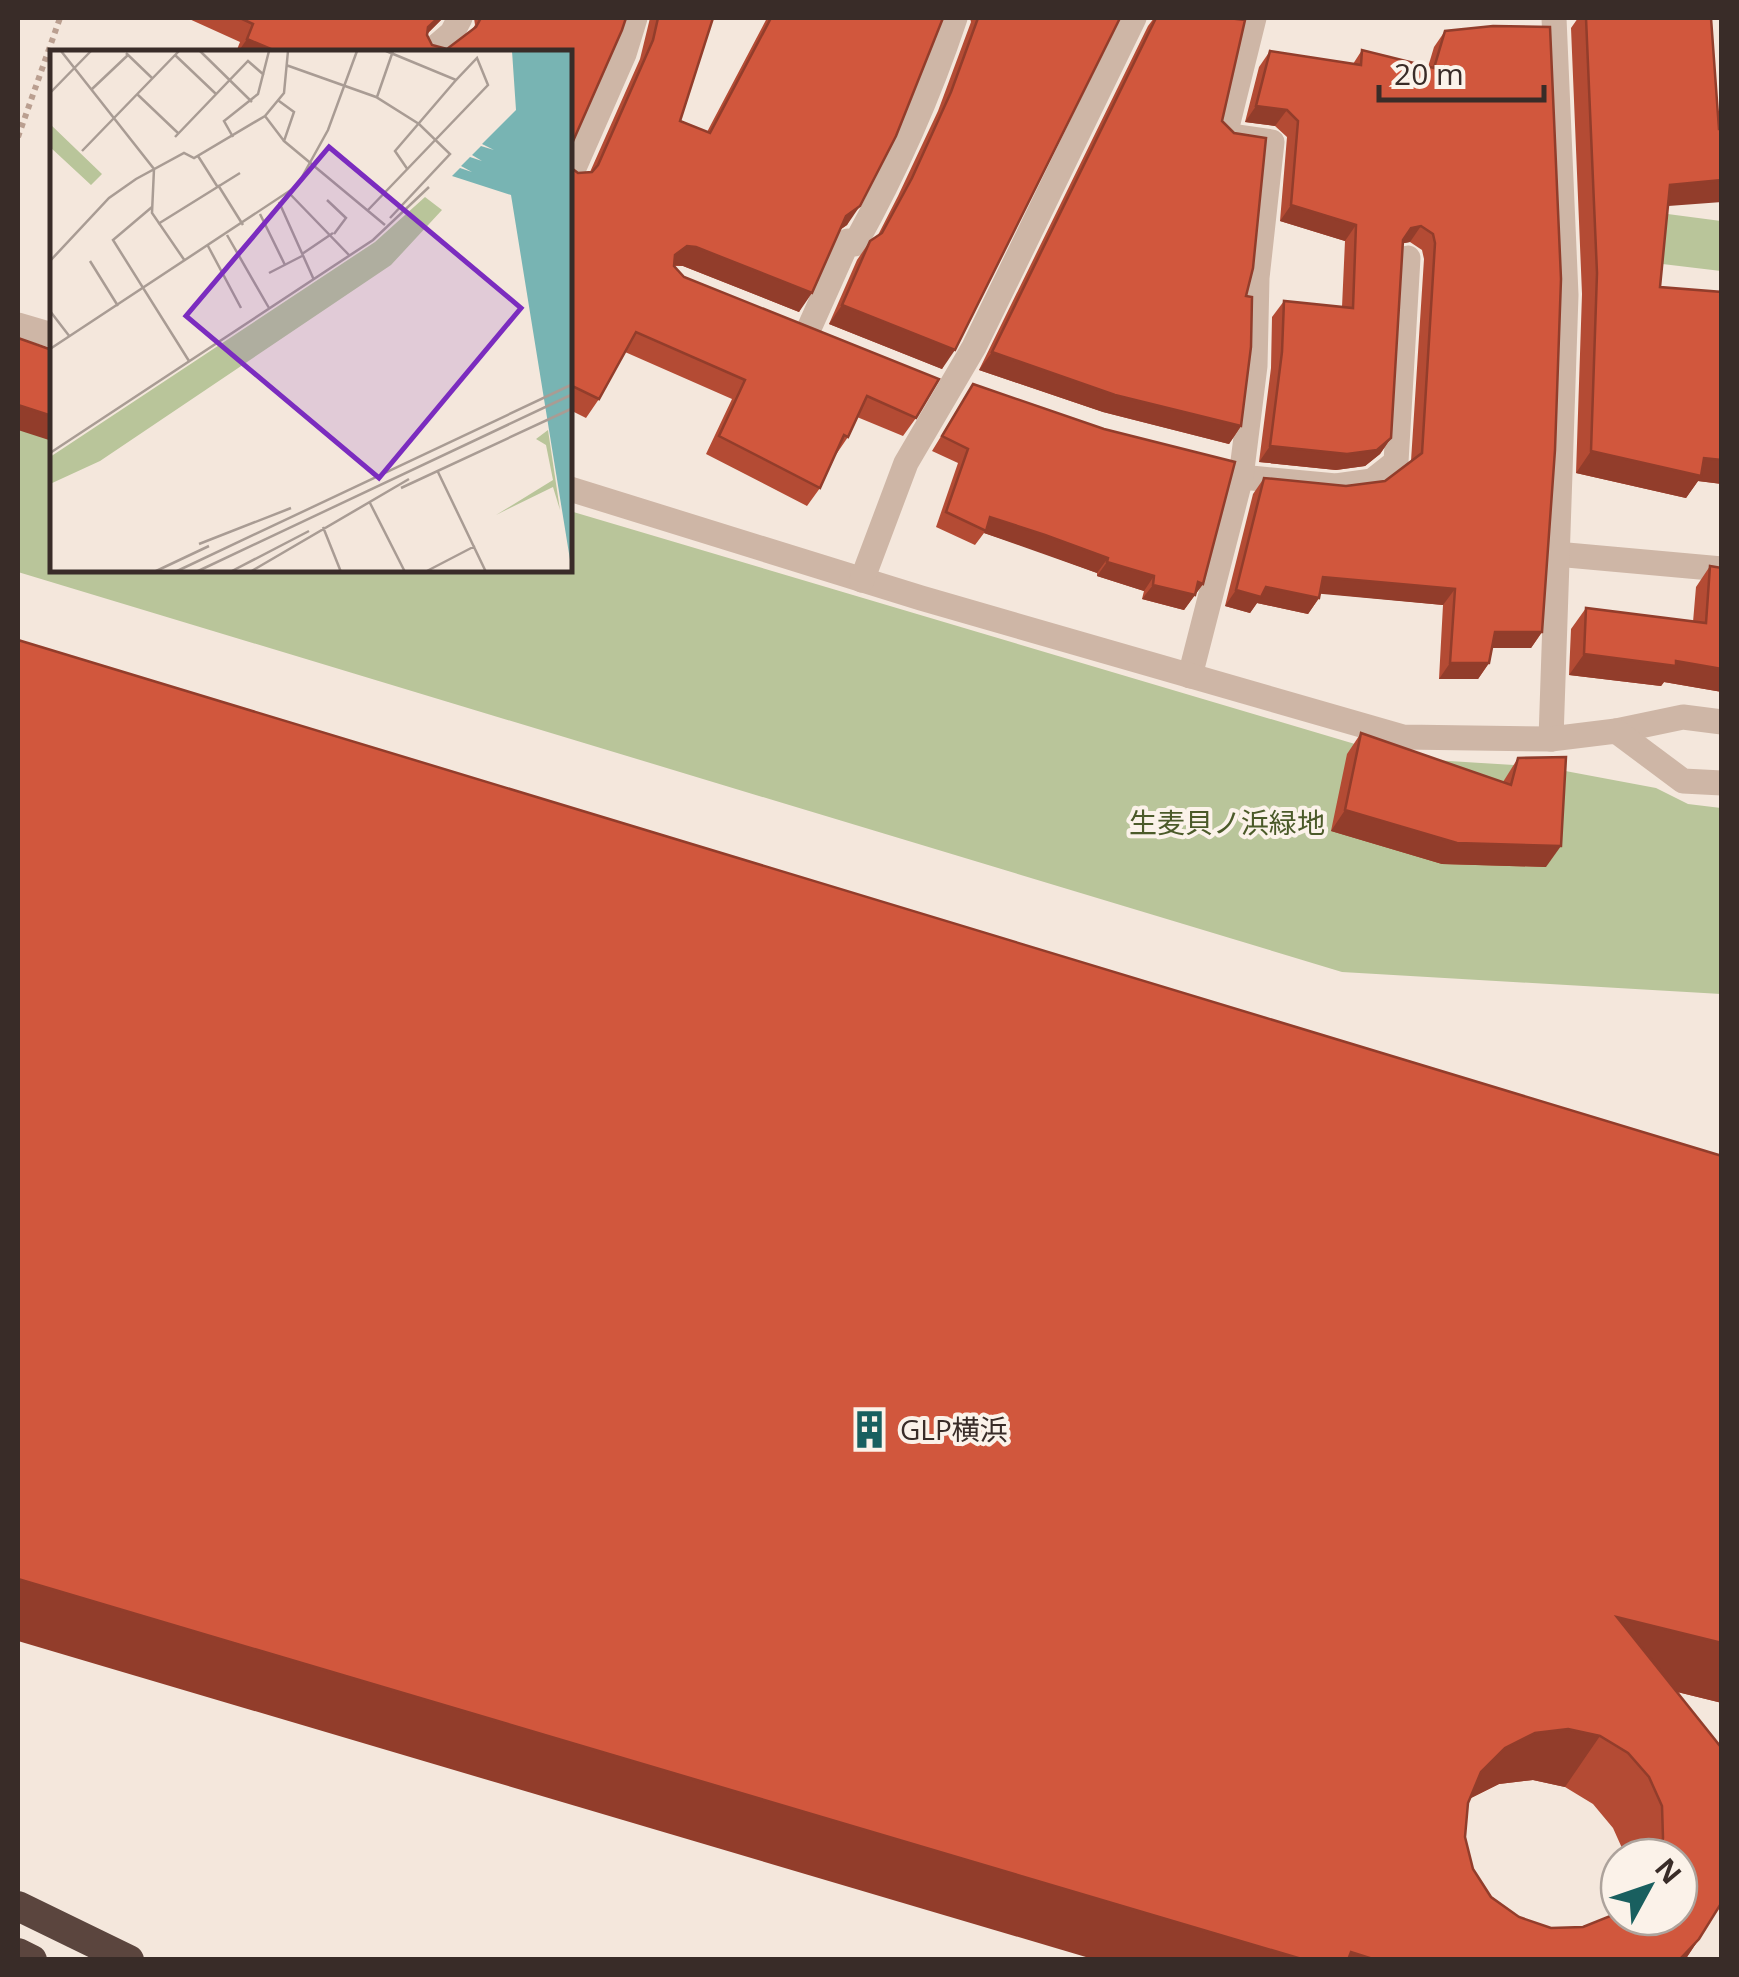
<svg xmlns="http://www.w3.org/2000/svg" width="1739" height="1977" font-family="'Open Sans','Noto Sans JP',sans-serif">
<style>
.green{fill:#b9c59a}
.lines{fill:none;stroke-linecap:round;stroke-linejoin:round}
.path{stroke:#ba9f90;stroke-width:6;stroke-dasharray:5 5;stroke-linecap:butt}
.lane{stroke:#ceb6a6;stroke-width:25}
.street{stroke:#ceb6a6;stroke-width:25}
.highway{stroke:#5b453e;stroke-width:30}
.wall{fill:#b44b34;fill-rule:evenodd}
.shaded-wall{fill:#923d2b}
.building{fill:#d1573d;stroke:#923d2b;stroke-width:2.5;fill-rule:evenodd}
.labels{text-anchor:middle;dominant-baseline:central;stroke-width:8;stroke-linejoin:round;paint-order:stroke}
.park-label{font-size:28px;fill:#4b5a29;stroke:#fbf2e9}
.poi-label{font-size:28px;fill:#392c28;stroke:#fbf2e9;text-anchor:start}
.inset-road{fill:none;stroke:#a99c94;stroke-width:2.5}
.view{fill:#7b2cbf;fill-opacity:0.15;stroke:#7b2cbf;stroke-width:5}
.inset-edge{fill:none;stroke:#392c28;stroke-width:5}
</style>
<rect width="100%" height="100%" fill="#f4e7dc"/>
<!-- green -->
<g class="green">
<path d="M1660 213 1721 221V271L1654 263Z"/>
<path d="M18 347 52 357V570H570V511L1402 758 1544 767 1656 788 1688 804 1721 808V994L1342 972 18 572Z"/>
</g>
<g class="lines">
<!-- path -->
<path class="path" d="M18 137 60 18"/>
<!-- lane -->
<g class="lane">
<path d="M430 52 452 33 460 18"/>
<path d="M807 333 848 241 855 244C895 172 929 96 955 18"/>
<path d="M1241 477 1336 486 1372 481 1396 462 1408 258"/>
<path d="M1556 554 1722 569"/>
<path d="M1190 676 1241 477 1255 366 1257 278 1272 142 1225 135 1254 18"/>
<path d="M1616 731 1683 717 1722 722"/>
<path d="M1551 739 1566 295 1554 18"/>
</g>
<!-- street -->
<g class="street">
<path d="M570 177 624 54 635 18"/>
<path d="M18 325 52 335"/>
<path d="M570 489 921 598 1403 737 1551 739 1616 731 1683 781 1722 783"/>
<path d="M862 580 906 463 974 347 1134 18"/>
</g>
<!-- highway -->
<g class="highway">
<path d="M18 1906 129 1960"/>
<path d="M18 1953 32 1960"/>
</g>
</g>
<!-- wall -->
<g class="wall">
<path d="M187 18H443L427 34 432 45 447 49 472 30 475 25 474 18H626L570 52H236L240 42Z"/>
<path d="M650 18H713L680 121 707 132 767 18H943L847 225 840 230 799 312 683 266H674L684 277 916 418 903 436 857 417 848 437 835 456 820 488 807 506 706 454 732 399 625 352 599 399 586 418 570 410V167L578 173 590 172 640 59Z"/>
<path d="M970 18H1120L942 369 829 324 857 260 870 241 877 237 898 196 938 111 971 22Z"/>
<path d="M1154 18H1228L1222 121 1234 133 1246 296 1241 426 1229 444 1103 412 979 370 1148 26Z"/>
<path d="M1578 18H1711L1715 201 1668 205 1660 287 1722 292V484L1698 481 1686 498 1576 473 1582 294 1571 28Z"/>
<path d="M1445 31 1542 632 1531 648H1492L1489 663 1478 679H1439L1443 605 1320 593 1319 598 1308 614 1257 603 1250 613 1225 606 1253 494 1264 478 1346 486 1385 481 1411 461 1424 259 1422 250 1410 242 1403 243 1391 438 1380 454 1365 466 1336 470 1259 462 1271 368 1272 317 1284 301 1342 307 1345 241 1280 221 1287 137 1275 126 1245 122 1259 67 1270 51 1353 64 1362 50 1428 67 1434 47Z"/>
<path d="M973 384 1203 584 1184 610 1142 599 1144 591 1097 576V573L1035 550 984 533 975 545 936 527 958 463 932 451Z"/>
<path d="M1710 566 1722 692 1664 682 1661 686 1569 675 1571 629 1586 608 1693 622 1696 587Z"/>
<path d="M1361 733 1503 782 1518 758 1546 867 1442 864 1331 831 1347 754Z"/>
<path d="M1722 1156V1703L1677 1692 1699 1939 1685 1960H1096ZM1533 1780 1565 1787 1593 1804 1613 1828 1626 1857H1679L1619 1917 1583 1927 1551 1928 1519 1917 1491 1897 1473 1869 1465 1837 1468 1803 1469 1799 1499 1784Z"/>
</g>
<!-- shaded-wall -->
<g class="shaded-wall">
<path d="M438 18H443L415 46 428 27Z"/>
<path d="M247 39 278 52H238Z"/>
<path d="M1256 106 1287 110 1275 126 1245 122Z"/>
<path d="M1722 180V202L1655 207 1670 185Z"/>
<path d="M1291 205 1356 225 1345 241 1280 221Z"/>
<path d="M860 206 847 225 833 234 846 216Z"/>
<path d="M1421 226 1410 242 1400 244 1411 228Z"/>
<path d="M687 246 696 247 812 293 799 312 683 266 674 265 675 255Z"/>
<path d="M842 305 955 350 942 369 829 324Z"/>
<path d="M992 352 1241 426 1229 444 1103 412 979 370Z"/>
<path d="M18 405 52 416V441L18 430Z"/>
<path d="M1391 438 1380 454 1365 466 1336 470 1259 462 1270 446Z"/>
<path d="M1591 451 1722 460V484L1698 481 1686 498 1576 473Z"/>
<path d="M990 517 1045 535 1108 558 1097 573 984 533Z"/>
<path d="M1107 562 1154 576 1144 591 1097 576Z"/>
<path d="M1323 577 1455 589 1443 605 1312 593Z"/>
<path d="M1198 582 1203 584 1184 610 1142 599 1153 585Z"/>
<path d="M1266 587 1319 598 1308 614 1257 603 1250 613 1225 606 1236 590Z"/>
<path d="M1495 632H1542L1531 648H1484Z"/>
<path d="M1584 654 1676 661 1722 669V692L1664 682 1661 686 1569 675Z"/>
<path d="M1450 663H1489L1478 679H1439Z"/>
<path d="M1345 810 1561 846 1546 867 1442 864 1331 831Z"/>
<path d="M18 1579 1305 1960H1096L18 1641Z"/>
<path d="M1617 1617 1722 1643V1703L1581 1668Z"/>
<path d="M1568 1729 1600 1736 1565 1787 1533 1780 1499 1784 1469 1799 1481 1772 1505 1748 1535 1733Z"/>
<path d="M1699 1939 1685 1960H1679Z"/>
<path d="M1351 1952 1376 1960H1346Z"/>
</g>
<!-- building -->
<g class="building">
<path d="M240 18H438L428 27 427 35 432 45 447 49 476 27 481 18H626L622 30 570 148V52H278L247 39 253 24Z"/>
<path d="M658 18H713L680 121 710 133 771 18H943L896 136 860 206 846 216 812 293 696 247 687 246 675 255 674 266 684 277 939 379 916 418 867 396 848 437 844 435 820 488 719 436 745 380 636 332 599 399 570 385V167L578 173 592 172 598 165 653 40Z"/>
<path d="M978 18H1120L955 350 842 305 870 241 882 233 912 178 951 92Z"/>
<path d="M1156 18H1228L1245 20 1222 121 1234 133 1266 138 1253 268 1246 296 1252 297 1251 347 1241 426 1115 395 992 352Z"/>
<path d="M1586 18H1711L1719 129H1722V180L1670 185 1660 287 1722 292V460L1704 458 1701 476 1591 451 1597 273Z"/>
<path d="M1493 26 1550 27 1561 279 1555 450 1542 632H1495L1489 663H1450L1455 589 1323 577 1319 598 1266 587 1261 597 1236 590 1264 478 1346 486 1385 481 1422 453 1435 243 1433 234 1421 226 1411 228 1403 240 1391 438 1377 450 1347 454 1270 446 1282 352 1284 301 1353 308 1356 225 1291 205 1298 121 1287 110 1256 106 1270 51 1361 65 1362 50 1434 68 1445 31Z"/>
<path d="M18 338 52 350V416L18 405Z"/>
<path d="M973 384 1104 429 1235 462 1203 584 1198 582 1195 595 1153 585 1154 576 1107 562 1108 558 1045 535 990 517 986 531 946 512 968 449 942 436Z"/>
<path d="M1710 566 1722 568V669L1676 661V666L1584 654 1586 608 1706 623Z"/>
<path d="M18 640 1722 1156V1643L1617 1617 1720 1746 1722 1750V1902L1699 1939 1679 1960H1376L1351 1952 1348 1960H1305L18 1579ZM1568 1729 1600 1736 1628 1753 1649 1777 1662 1806 1663 1838 1658 1857H1679V1917H1619V1911L1613 1915 1583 1927 1551 1928 1519 1917 1491 1897 1473 1869 1465 1837 1468 1803 1481 1772 1505 1748 1535 1733Z"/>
<path d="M1361 733 1511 785 1518 758 1566 757 1561 846 1457 843 1345 810Z"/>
</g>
<!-- icons -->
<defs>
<symbol id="building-bare" viewBox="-9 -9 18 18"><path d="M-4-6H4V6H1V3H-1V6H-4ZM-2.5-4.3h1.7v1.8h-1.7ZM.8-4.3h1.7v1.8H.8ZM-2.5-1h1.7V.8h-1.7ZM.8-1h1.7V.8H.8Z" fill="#195f5f" stroke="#fbf2e9" stroke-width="2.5" paint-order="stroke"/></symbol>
</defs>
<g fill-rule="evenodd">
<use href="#building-bare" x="842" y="1402" width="55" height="55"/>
</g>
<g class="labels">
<!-- park labels -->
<g class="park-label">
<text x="1227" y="822">生麦貝ノ浜緑地</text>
</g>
<!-- poi labels -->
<g class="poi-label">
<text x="900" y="1429">GLP横浜</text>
</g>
</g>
<!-- overview -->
<g transform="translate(50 50)">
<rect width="522" height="522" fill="#f4e7dc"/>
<path d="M0 74 52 124 41 135 0 97ZM375 147 392 160 341 215 50 411 0 434V407L325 192ZM498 380 510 460 503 437 446 465 503 430 496 395 486 389Z" fill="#b9c59a"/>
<path d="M462 1H522V522L461 145 402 126 410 118 422 122 411 116 420 107 432 111 422 105 431 96 444 100 432 94 466 60Z" fill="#78b4b3"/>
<path class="inset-road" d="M11 1 104 119 102 163 135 211M150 1 202 52M76 3 102 28M125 5 166 44M236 15 326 47 369 74 400 104 340 168M42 39 78 5M0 43 41 1M87 44 128 83M327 47 343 1M229 51 244 62 234 91 335 175M215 66 234 91M125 87 198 11 214 25M183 87 174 71 208 44 219 1M32 101 129 1M148 106 167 136M358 120 345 101 406 30M168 135 193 175M239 143 300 206M277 150 296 168 284 184M229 152 264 230M102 157 63 190 139 311M318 160 438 35 427 8 406 30 336 1M210 164 235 215M108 174 190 123M177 185 219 258M158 196 191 258M252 204 283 183M0 211 59 148 86 129 134 103 144 108 215 66 234 43 238 1M40 211 68 256M219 223 252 206M0 261 20 287M0 299 247 136 278 80 307 1M0 403 323 190 379 137M388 422 436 522M351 438 523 358M320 453 355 522M273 477 291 522M149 494 241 458M104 522 159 496M125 522 523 334M146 522 523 344M180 522 259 481M200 522 359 429M375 522 425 496"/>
<path class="view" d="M279 97 471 258 329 428 136 266Z"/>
<rect width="522" height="522" class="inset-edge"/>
</g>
<!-- border -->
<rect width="1739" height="1977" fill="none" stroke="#392c28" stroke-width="40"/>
<!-- north arrow -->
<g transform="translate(1649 1887) rotate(50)"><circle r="48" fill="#fbf2e9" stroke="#ada39c" stroke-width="2.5"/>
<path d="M0-8L18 38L0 25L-18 38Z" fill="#195f5f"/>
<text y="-15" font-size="28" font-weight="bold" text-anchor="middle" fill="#392c28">N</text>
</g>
<!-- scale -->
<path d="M1379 85v15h165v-15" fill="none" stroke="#392c28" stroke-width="5"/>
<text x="1394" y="85" font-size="30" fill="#392c28" stroke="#fbf2e9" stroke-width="8" paint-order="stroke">20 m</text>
</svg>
